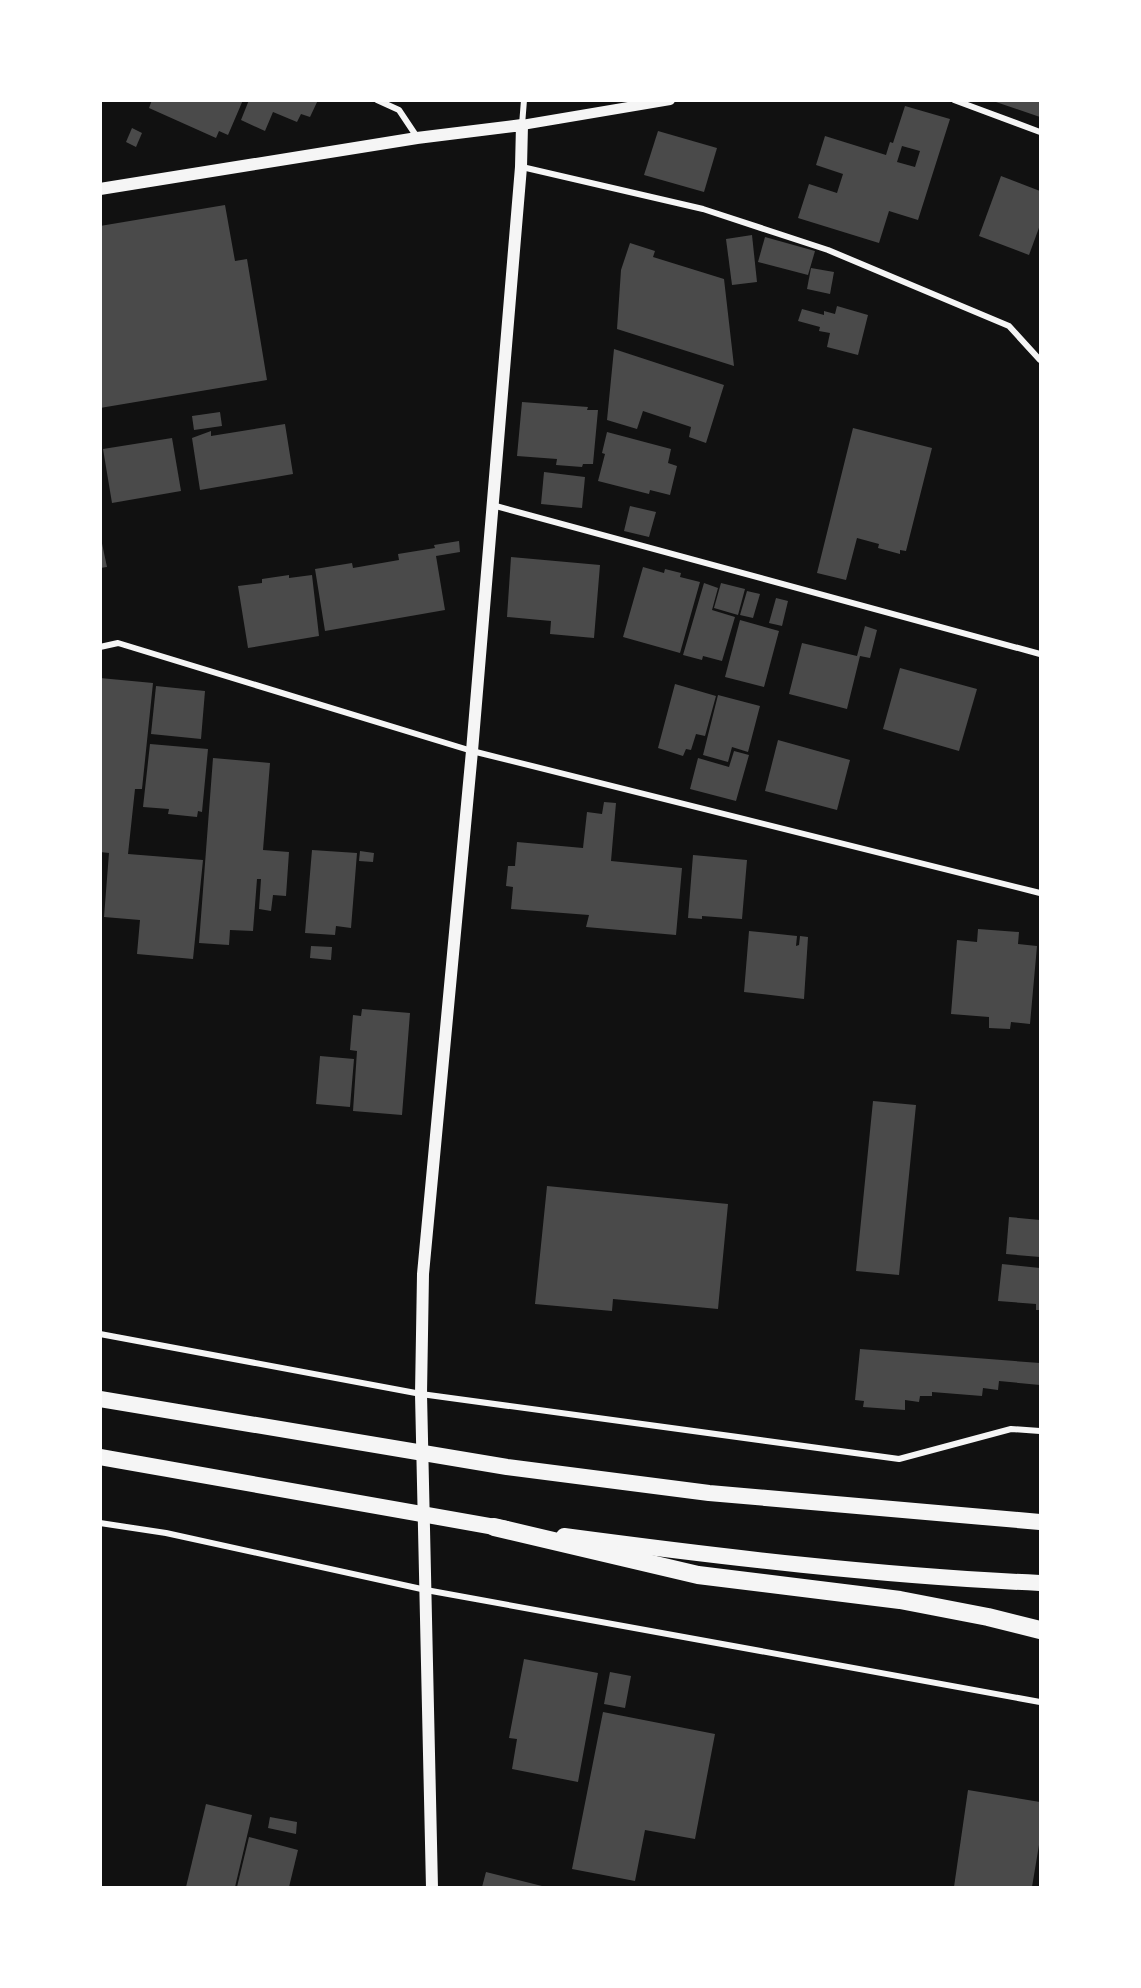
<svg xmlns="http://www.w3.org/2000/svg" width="1141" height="1988" font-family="Bitter,serif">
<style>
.building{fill:#4a4a4a;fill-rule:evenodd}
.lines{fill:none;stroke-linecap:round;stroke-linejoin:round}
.minor{stroke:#f5f5f5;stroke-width:6}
.tertiary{stroke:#f5f5f5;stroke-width:10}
.secondary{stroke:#f5f5f5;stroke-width:12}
.trunk{stroke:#f5f5f5;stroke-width:16}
.motorway{stroke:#f5f5f5;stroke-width:18}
</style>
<rect width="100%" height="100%" fill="#111"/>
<!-- building -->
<g class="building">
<path d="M152 100H243L228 135 219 131 216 138 149 108Z"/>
<path d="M249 100H318L310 117 301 114 297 122 273 112 265 131 241 120Z"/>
<path d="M993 100H1040V117L993 101Z"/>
<path d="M905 106 950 119 918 220 889 211 879 243 798 218 809 184 837 193 843 174 816 165 825 136 886 155 890 142 893 143ZM902 146 920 151 915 167 897 162Z"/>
<path d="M132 128 142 133 136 147 126 142Z"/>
<path d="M658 131 717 148 704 192 644 175Z"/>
<path d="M1001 176 1040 191V225L1029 255 979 236Z"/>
<path d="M225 205 235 261 247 259 267 380 100 408V226Z"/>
<path d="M752 235 757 282 732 285 726 239Z"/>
<path d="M765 237 815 251 808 275 758 262Z"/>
<path d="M630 243 655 251 653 257 724 279 734 366 617 329 621 270Z"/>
<path d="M811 268 834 272 830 294 807 289Z"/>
<path d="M837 306 868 315 858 355 827 347 830 333 819 331 820 327 798 321 802 309 824 315V311L835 314Z"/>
<path d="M614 349 724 385 706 443 689 437 691 427 643 411 637 429 607 420Z"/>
<path d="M522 402 588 407 587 410H598L593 464H583L582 467 556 465 557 459 517 456Z"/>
<path d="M220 412 222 426 194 430 192 416Z"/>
<path d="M285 424 293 474 200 490 192 438 211 431V436Z"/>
<path d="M853 428 932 448 906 551 900 550V554L878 548 879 544 857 538 846 580 817 573Z"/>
<path d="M607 432 671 449 668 463 677 466 670 495 650 490 649 494 598 481 605 454 602 453Z"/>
<path d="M172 438 181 491 112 503 103 449Z"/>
<path d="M544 472 585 477 582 508 541 504Z"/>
<path d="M630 506 656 512 649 537 624 531Z"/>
<path d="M100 534 107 567 100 568Z"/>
<path d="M459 541 460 552 436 556 445 610 325 631 315 569 352 563 353 568 399 560 398 554 435 548 434 545Z"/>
<path d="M511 557 600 565 594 638 550 634 551 621 507 617Z"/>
<path d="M643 567 664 573 665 569 681 573 680 577 700 582 680 653 623 637Z"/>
<path d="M289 575V578L312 575 319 636 248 648 238 586 262 583V579Z"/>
<path d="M704 583 718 588 712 610 735 617 722 661 703 656 702 660 683 655Z"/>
<path d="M721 583 745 589 738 615 714 608Z"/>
<path d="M747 591 760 594 753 618 740 615Z"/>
<path d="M776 598 788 601 782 626 769 623Z"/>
<path d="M740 620 779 631 764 687 725 677Z"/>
<path d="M865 626 877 630 870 658 860 656 847 709 789 694 802 643 857 656Z"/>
<path d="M900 668 977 689 959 751 883 729Z"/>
<path d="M100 678 153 683 142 789H135L128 854 203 860 193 959 137 954 140 920 104 917 109 853 100 852Z"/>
<path d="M675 684 716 696 705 736 696 734 691 750 686 749 683 756 658 748Z"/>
<path d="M156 686 205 691 201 739 151 734Z"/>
<path d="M718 695 760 706 748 752 732 747 728 762 703 755Z"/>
<path d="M778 740 850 760 837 810 765 791Z"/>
<path d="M150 744 208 749 202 812 198 811 197 817 168 814 169 809 143 807Z"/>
<path d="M734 751 749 755 736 801 690 789 698 758 729 767Z"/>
<path d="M213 758 270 763 263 850 289 852 286 896 273 895 271 911 259 909 261 879H257L253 931 230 930 229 945 199 943Z"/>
<path d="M604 802 616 803 611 861 682 868 676 935 586 927 589 915 511 909 513 887 506 886 508 866H515L517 842 583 848 587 812 602 814Z"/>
<path d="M312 850 357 853 351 928 336 926 335 935 305 933Z"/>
<path d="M360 851 374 853 373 862 359 861Z"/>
<path d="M693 855 747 860 742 919 702 916V919L688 918Z"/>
<path d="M978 929 1019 932 1018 944 1037 946 1030 1024 1011 1022 1010 1029 989 1028V1017L951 1014 957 940 977 942Z"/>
<path d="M749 931 797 936 796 946 799 945 800 936 808 937 804 999 744 992Z"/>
<path d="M311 946 332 947 331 960 310 958Z"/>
<path d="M362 1009 410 1013 402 1115 353 1111 357 1051 350 1050 353 1015 361 1016Z"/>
<path d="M320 1056 354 1059 350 1107 316 1104Z"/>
<path d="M873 1101 916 1105 899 1275 856 1271Z"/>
<path d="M547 1186 728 1204 718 1309 613 1299 612 1311 535 1304Z"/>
<path d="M1009 1217 1040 1220V1257L1006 1254Z"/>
<path d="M1002 1264 1040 1268V1310H1036V1304L998 1301Z"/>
<path d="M860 1349 1040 1363V1385L999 1381 998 1390 983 1388 982 1396 932 1392V1396H920L919 1402 905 1400V1410L863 1407 864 1401 855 1400Z"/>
<path d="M524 1659 598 1673 578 1782 512 1769 517 1739 509 1738Z"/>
<path d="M610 1672 631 1676 625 1708 604 1704Z"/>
<path d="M603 1712 715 1734 695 1839 645 1830 635 1881 572 1869Z"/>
<path d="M968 1790 1040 1802V1839L1032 1887H954Z"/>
<path d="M206 1804 252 1815 235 1887H186Z"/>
<path d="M270 1817 297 1822 296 1834 268 1828Z"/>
<path d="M249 1837 298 1850 289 1887H237Z"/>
<path d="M486 1872 546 1887H482Z"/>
</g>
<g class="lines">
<!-- minor -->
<g class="minor">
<path d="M377 100 399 110 417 137"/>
<path d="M954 100 1040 132"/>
<path d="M522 125 524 100"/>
<path d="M522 167 703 209 828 250 1009 326 1040 360"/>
<path d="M492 505 1040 654"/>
<path d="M100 647 118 643 472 751 1040 893"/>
<path d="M100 1334 421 1394 899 1459 1011 1429 1040 1431"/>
<path d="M100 1523 166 1533 426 1590 1040 1702"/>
</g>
<!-- tertiary -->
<path class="tertiary" d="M522 125 670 100"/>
<!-- secondary -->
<path class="secondary" d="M100 189 417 138 522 125 521 167 472 751 423 1274 421 1394 432 1888"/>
<!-- trunk -->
<g class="trunk">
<path d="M100 1399 507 1467 709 1493 1040 1522"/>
<path d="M100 1457 506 1529"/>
<path d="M564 1536C722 1557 881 1576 1040 1583"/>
</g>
<!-- motorway -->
<path class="motorway" d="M494 1527 698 1575 900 1600 988 1617 1040 1630"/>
</g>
<!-- border -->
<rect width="1141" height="1988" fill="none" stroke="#ffffff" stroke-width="204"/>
</svg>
